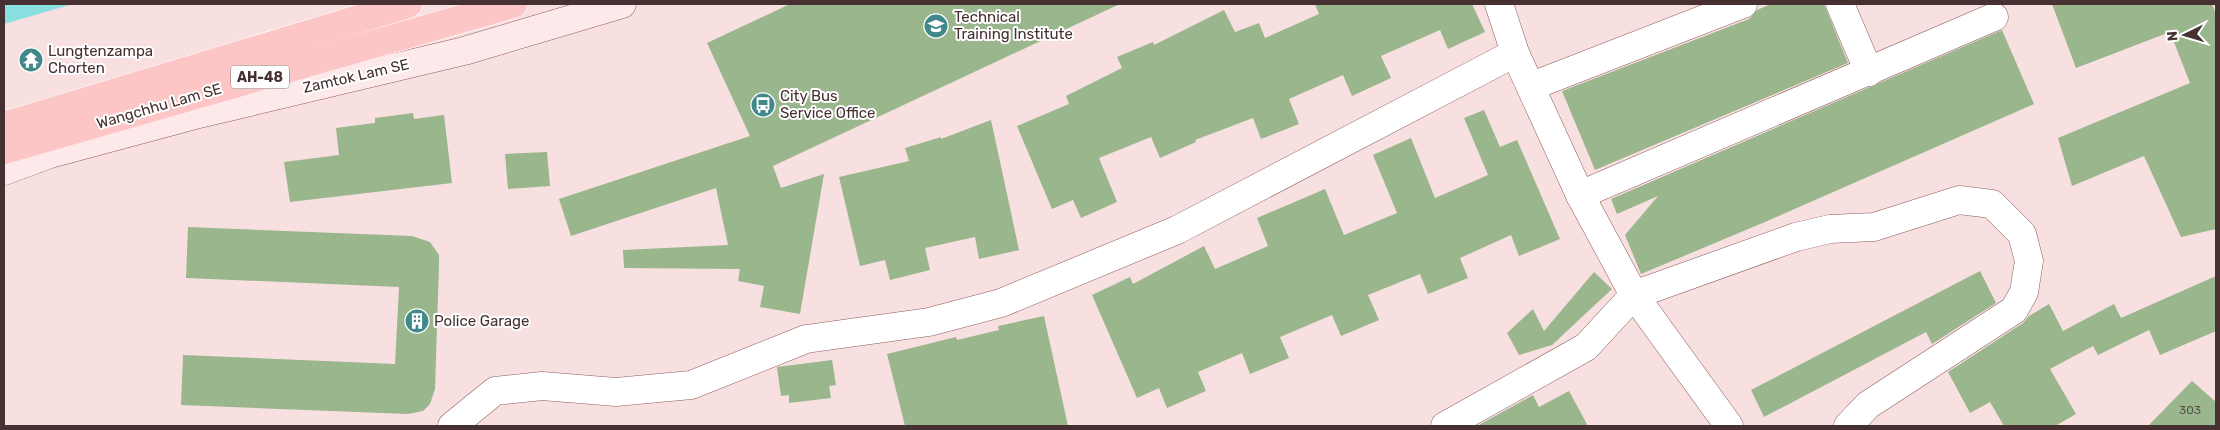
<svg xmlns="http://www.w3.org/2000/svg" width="2220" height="430" font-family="Rubik,sans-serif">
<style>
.water{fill:#8adfe0}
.building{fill:#99b68d}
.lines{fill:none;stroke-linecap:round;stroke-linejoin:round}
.minor-casing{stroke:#8e5c5e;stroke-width:29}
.secondary-casing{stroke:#8e5c5e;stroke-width:29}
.trunk-casing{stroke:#fff;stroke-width:29}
.minor{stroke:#fff;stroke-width:28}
.secondary{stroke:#fee9ea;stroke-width:28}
.trunk{stroke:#fcc6c7;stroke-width:28}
.labels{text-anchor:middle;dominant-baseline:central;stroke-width:4;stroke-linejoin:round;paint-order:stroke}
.number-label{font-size:12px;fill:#5b5248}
.shield{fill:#fff;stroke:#7e6e6f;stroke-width:1}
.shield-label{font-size:14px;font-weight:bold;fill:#463031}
.poi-label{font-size:15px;fill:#463031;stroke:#fff;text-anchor:start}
.street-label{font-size:15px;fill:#463031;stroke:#fff}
</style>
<rect width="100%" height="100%" fill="#f8e0e1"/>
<!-- water -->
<path class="water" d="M4 4H73L4 24Z"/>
<!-- building -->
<g class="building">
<path d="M790 4H1120L773 166 781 188 824 174 800 314 760 307 764 286 738 281 740 269 624 268 623 250 728 245 716 188 571 236 559 199 750 136 707 43Z"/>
<path d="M1315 4H1472L1485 32 1448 49 1440 30 1381 56 1391 78 1352 96 1343 75 1289 99 1299 124 1261 139 1253 118 1195 140 1196 142 1160 158 1151 137 1099 158 1117 202 1081 218 1073 200 1052 209 1017 126 1069 104 1066 96 1122 68 1117 57 1153 42 1154 45 1224 10 1235 32 1259 23 1265 38 1319 14Z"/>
<path d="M1771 4H1824L1848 63 1595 170 1562 91 1749 19 1757 10Z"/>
<path d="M2052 4H2212L2216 14V229L2181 237 2144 156 2072 186 2058 138 2190 83 2170 32 2076 68Z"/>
<path d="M2002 30 2034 104 1765 222 1641 274 1625 235 1658 196 1617 214 1611 199Z"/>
<path d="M1484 110 1500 147 1517 140 1560 239 1519 256 1511 235 1460 258 1468 278 1428 294 1420 274 1368 295 1379 320 1341 336 1332 315 1280 337 1289 358 1250 374 1242 353 1198 372 1206 391 1167 408 1159 388 1137 398 1092 295 1130 277 1133 284 1204 246 1215 269 1268 246 1257 218 1325 189 1344 235 1397 213 1373 155 1411 138 1435 198 1488 175 1464 118Z"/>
<path d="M413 113 414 119 444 115 452 183 290 202 284 162 339 155 336 128 375 123V118Z"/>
<path d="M991 120 1019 250 979 259 975 237 925 248 930 270 890 280 885 260 860 266 839 177 909 161 905 148 941 137V139Z"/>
<path d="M547 152 550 186 508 189 505 154Z"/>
<path d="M188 227 412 236 430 242 439 255V265L435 389 430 404 423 411 408 414 181 405 183 355 395 364 399 287 186 278Z"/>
<path d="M1980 271 1996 303 1932 344 1926 332 1764 417 1751 390Z"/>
<path d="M1594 272 1612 289 1552 345 1519 355 1507 333 1533 309 1544 331Z"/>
<path d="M2216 276V331L2160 355 2149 330 2098 355 2093 346 2050 369 2076 414 2055 426H2004L1990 402 1970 413 1948 372 2023 323 2029 316 2049 304 2063 331 2114 304 2121 318Z"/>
<path d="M1044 316 1068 426H905L887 354 956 337 957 340 999 330 998 326Z"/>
<path d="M832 360 836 385 829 386 831 398 789 403V395L781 396 777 367Z"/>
<path d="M2192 381 2216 402V426H2148Z"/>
<path d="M1569 391 1588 426H1477L1533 395 1539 407Z"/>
</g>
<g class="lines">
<defs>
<g id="minor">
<path d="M1499 4 1515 53 1580 195 1634 295 1729 426"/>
<path d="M1840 4 1869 72"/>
<path d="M1532 86 1743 4"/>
<path d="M1580 195 1994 17"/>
<path d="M452 426 495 391 542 386 616 392 691 385 806 339 929 322 1001 303 1177 230 1515 53"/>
<path d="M1445 426 1586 347 1634 295 1796 237 1830 229 1874 227 1959 200 1992 204 2022 234 2029 261 2024 292 2014 310 1868 405 1848 426"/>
</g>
<path id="secondary" d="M4 171 50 154 195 115 464 51 622 4"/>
<g id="trunk">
<path d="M4 126 408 4"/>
<path d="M4 150 513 4"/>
</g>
</defs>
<!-- minor casing -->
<use href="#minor" class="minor-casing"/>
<!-- secondary casing -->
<use href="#secondary" class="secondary-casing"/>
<!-- trunk casing -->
<use href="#trunk" class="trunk-casing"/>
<!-- minor -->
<use href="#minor" class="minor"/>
<!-- secondary -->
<use href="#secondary" class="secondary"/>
<!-- trunk -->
<use href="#trunk" class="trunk"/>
</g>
<!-- icons -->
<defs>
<symbol id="school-disc" viewBox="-11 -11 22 22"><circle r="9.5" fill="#408889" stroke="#fff"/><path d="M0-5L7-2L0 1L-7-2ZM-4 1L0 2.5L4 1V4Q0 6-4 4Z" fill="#fff"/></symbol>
<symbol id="temple-disc" viewBox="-11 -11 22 22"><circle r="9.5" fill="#408889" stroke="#fff"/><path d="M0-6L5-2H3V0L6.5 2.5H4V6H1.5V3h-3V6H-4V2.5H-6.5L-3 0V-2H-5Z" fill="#fff"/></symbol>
<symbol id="bus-disc" viewBox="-11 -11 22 22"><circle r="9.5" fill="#408889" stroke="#fff"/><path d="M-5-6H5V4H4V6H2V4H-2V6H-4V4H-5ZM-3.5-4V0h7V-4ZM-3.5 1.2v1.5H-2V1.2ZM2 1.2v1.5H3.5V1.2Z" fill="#fff"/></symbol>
<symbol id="building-disc" viewBox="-11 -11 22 22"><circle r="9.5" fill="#408889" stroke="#fff"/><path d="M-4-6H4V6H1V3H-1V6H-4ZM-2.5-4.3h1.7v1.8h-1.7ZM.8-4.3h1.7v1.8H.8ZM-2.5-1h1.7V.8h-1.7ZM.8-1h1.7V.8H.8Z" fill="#fff"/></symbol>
</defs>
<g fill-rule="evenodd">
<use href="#school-disc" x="922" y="12" width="28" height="28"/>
<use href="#temple-disc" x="17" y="46" width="28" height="28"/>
<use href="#bus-disc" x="749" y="91" width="28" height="28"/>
<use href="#building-disc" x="403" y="307" width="28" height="28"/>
</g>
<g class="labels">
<!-- number labels -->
<g class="number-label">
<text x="2190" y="410">303</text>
</g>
<!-- shield labels -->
<rect class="shield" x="231" y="65.5" width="58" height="23" rx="4"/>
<g class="shield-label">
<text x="260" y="77">AH-48</text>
</g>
<!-- poi labels -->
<g class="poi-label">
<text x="954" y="17">Technical<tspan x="954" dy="17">Training Institute</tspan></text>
<text x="48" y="51">Lungtenzampa<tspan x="48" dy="17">Chorten</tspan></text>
<text x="780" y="96">City Bus<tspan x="780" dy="17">Service Office</tspan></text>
<text x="434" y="321">Police Garage</text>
</g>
<!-- street labels -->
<g class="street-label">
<text transform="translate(356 76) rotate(-13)">Zamtok Lam SE</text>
<text transform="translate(159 106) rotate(-16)">Wangchhu Lam SE</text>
</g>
</g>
<!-- border -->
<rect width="2220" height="430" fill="none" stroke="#463031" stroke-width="10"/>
<!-- north arrow -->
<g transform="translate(2185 35) rotate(265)" stroke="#ffffff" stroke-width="4" paint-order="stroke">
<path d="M0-4L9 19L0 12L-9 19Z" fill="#463031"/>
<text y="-8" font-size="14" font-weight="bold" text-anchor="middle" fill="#463031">N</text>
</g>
</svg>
